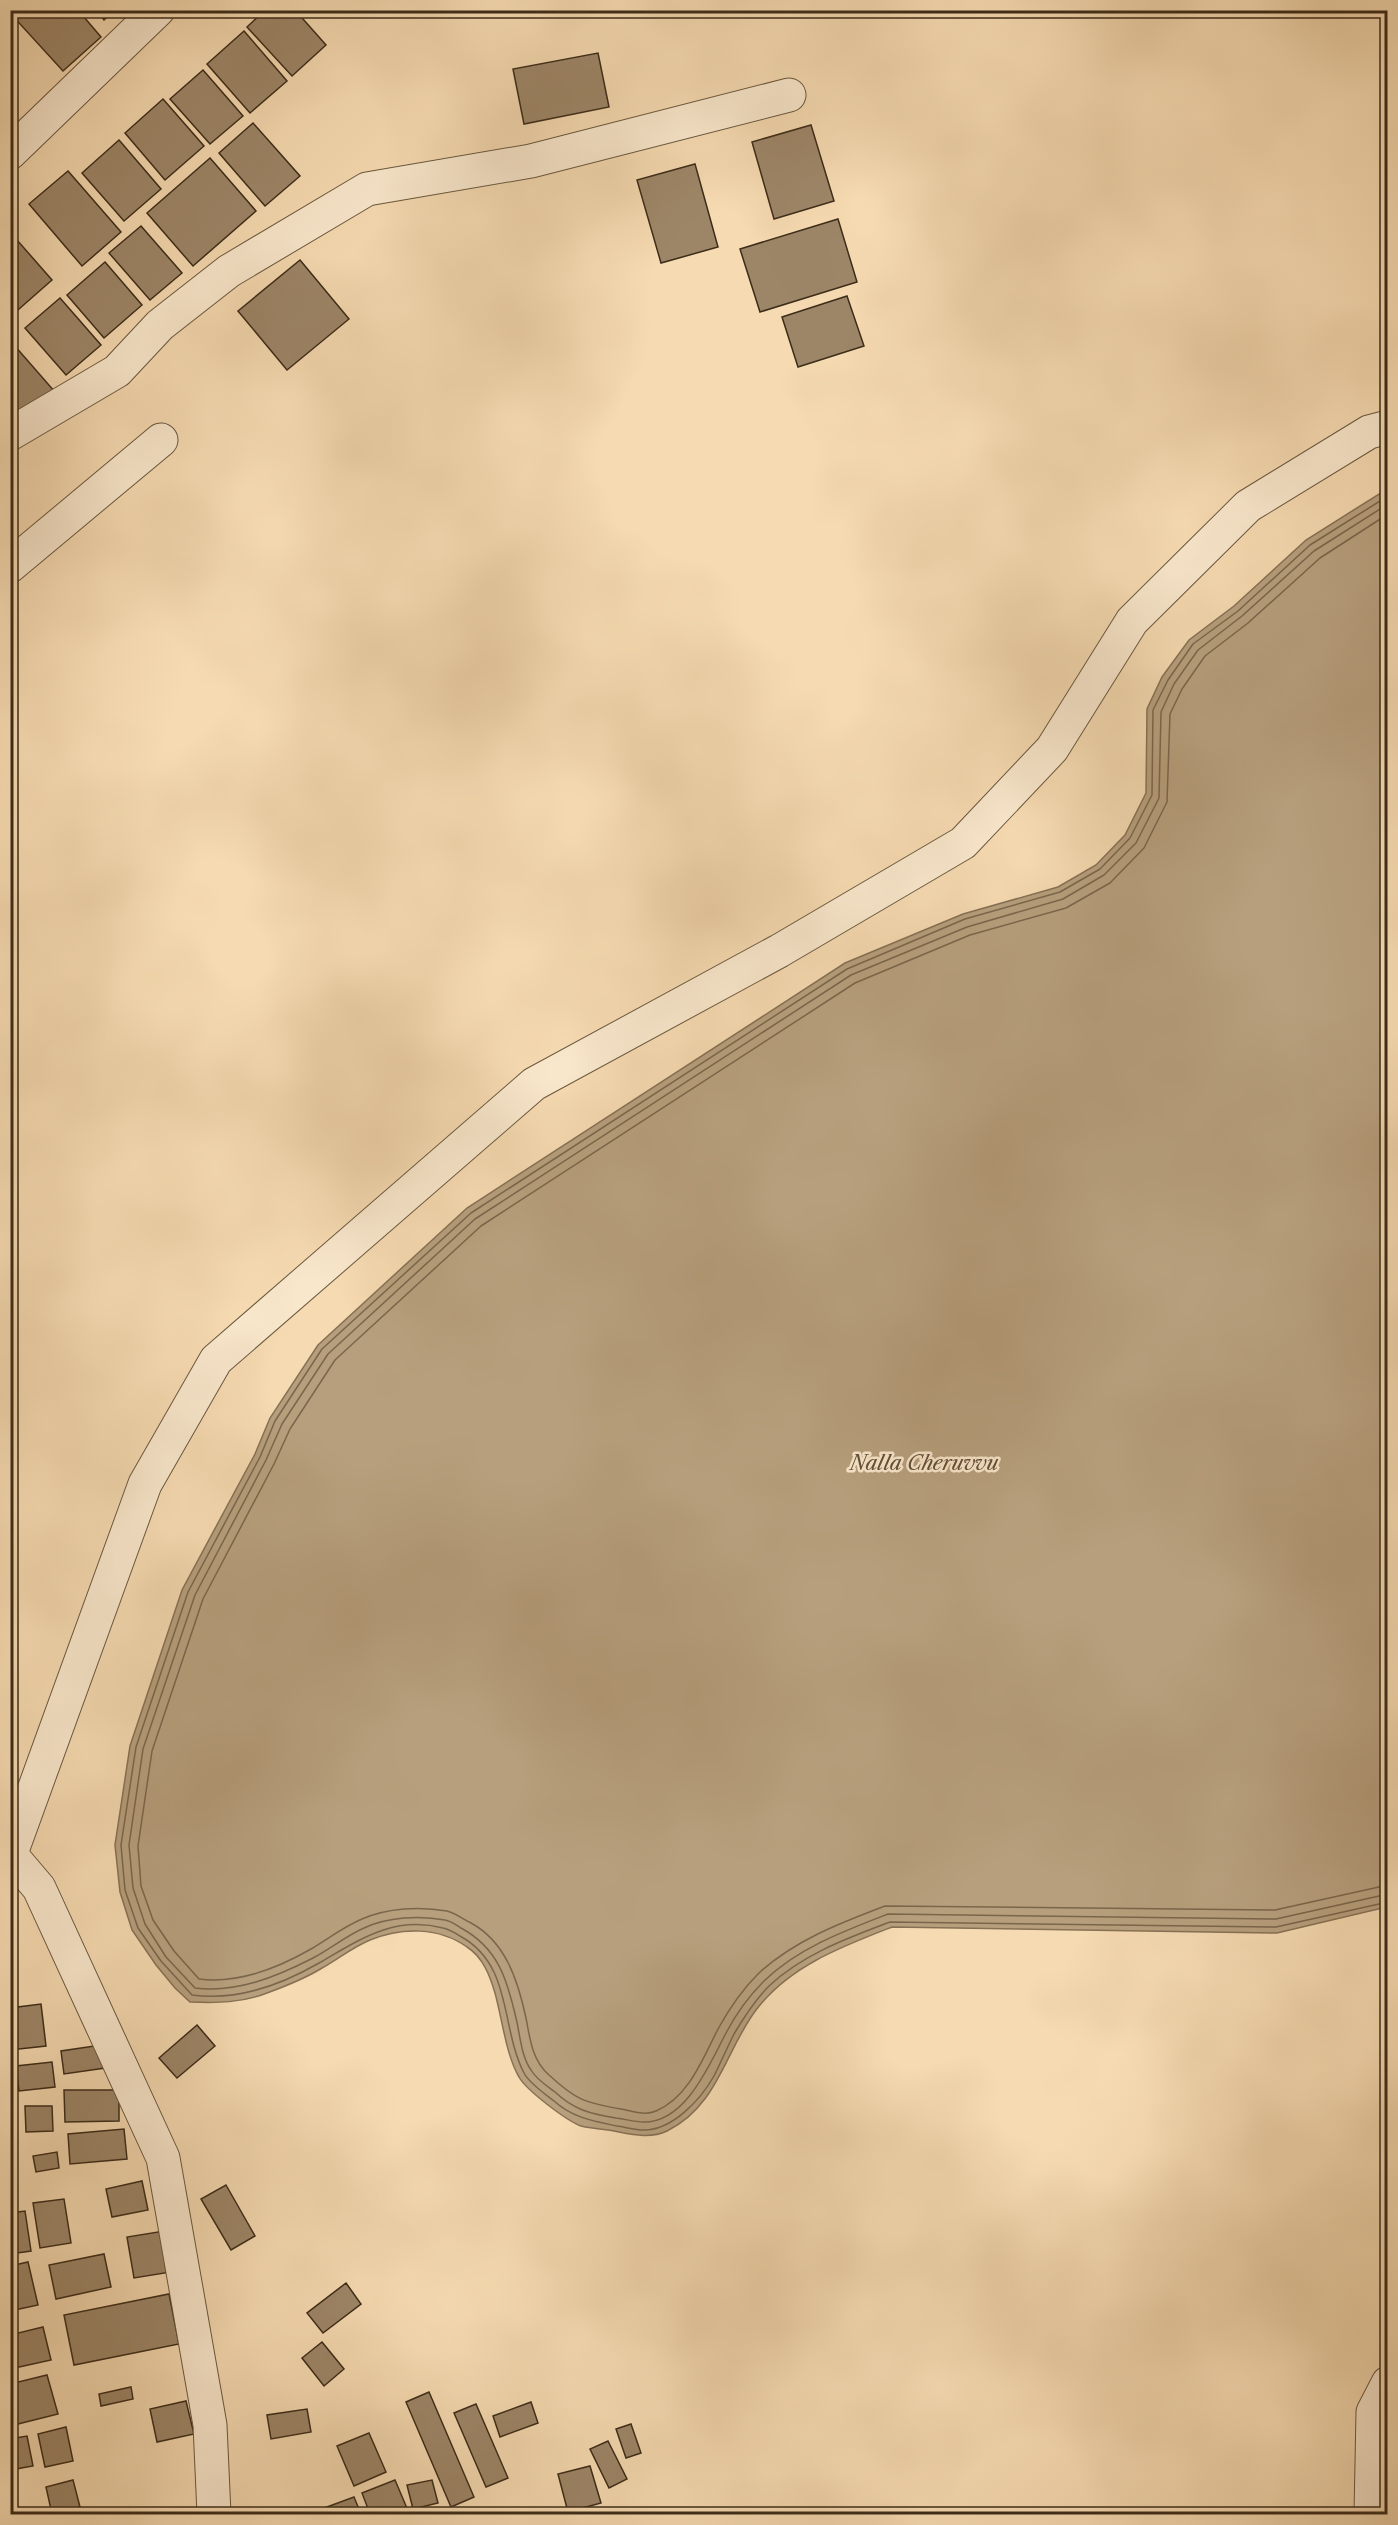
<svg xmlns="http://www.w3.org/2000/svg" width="1398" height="2525" font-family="'Libre Caslon Text',serif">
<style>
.water{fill:#b79f7d;stroke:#867155;stroke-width:1.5}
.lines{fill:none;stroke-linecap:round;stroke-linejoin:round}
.shore{stroke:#7a664b;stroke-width:1.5}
.building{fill:#9d8668;stroke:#3c2c19;stroke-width:1.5}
.minor-casing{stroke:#6a583f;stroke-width:35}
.minor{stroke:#f9e7cc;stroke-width:33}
.labels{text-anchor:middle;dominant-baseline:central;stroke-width:5;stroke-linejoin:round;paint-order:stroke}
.water-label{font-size:20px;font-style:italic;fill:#614e37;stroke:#f9e7cc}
</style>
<rect width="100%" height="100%" fill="#f6dab1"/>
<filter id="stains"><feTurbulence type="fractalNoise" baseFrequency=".00333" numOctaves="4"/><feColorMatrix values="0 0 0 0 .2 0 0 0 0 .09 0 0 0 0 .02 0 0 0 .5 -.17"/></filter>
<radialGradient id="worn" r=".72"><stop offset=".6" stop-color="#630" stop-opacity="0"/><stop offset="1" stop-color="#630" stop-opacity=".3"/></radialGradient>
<!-- water -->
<path class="water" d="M1387 489V1907L1277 1933 892 1927C843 1946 789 1966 756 2010 725 2051 718 2106 667 2131 648 2140 627 2133 608 2130 599 2129 589 2128 581 2126 567 2121 526 2090 519 2077 506 2055 502 2018 495 1993 490 1976 483 1957 467 1947 439 1927 402 1927 370 1940 353 1947 338 1959 322 1968 306 1978 286 1986 267 1993 242 2003 217 2003 190 2002L175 1988 156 1965 132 1930 120 1892 115 1845 130 1746 182 1590 255 1454 270 1418 318 1345 467 1208 845 963 963 914 1058 887 1096 865 1125 835 1146 793 1147 709 1162 677 1189 640 1234 606 1306 540Z"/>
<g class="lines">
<!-- shore -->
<g class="shore">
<path d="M1388 496 1310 545 1238 611 1193 644 1168 680 1153 710 1152 795 1130 838 1100 869 1060 892 965 919 847 969 471 1213 322 1349 275 1421 260 1457 188 1592 136 1747 121 1845 125 1890 138 1928 161 1961 192 1995C236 2001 281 1985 319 1963 359 1940 394 1915 443 1928 449 1929 455 1933 460 1936 513 1965 500 2026 524 2073 529 2083 545 2094 554 2101 573 2118 593 2121 617 2126 625 2127 635 2130 644 2130 673 2130 701 2099 714 2076 721 2062 727 2048 734 2034 744 2017 755 2000 769 1986 803 1954 848 1938 890 1922L1276 1927 1388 1902"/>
<path d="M1388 504 1314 551 1242 616 1198 650 1174 684 1161 712 1159 798 1136 843 1104 875 1063 899 967 927 851 975 475 1219 328 1354 282 1424 266 1460 195 1595 143 1749 129 1845 133 1888 145 1924 166 1957 195 1988C237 1993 276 1977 313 1958 330 1949 346 1936 364 1928 387 1917 420 1915 445 1920 451 1921 456 1925 461 1928 498 1948 507 1979 516 2018 520 2034 521 2056 531 2070 536 2079 547 2086 555 2092 574 2110 591 2114 616 2118 625 2119 635 2122 643 2122 686 2123 710 2063 726 2033 736 2014 749 1996 764 1981 798 1948 844 1931 888 1914L1276 1919 1388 1894"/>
<path d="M1388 514 1320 558 1248 623 1205 656 1182 689 1170 714 1167 802 1144 848 1110 883 1066 908 970 935 855 983 481 1226 335 1360 290 1429 274 1464 203 1599 152 1751 138 1846 141 1886 153 1920 174 1951 199 1979C237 1984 278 1968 311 1949 328 1939 343 1927 362 1919 387 1908 420 1906 447 1911 455 1913 463 1919 471 1923 506 1942 518 1981 526 2018 530 2039 532 2060 549 2075 576 2100 585 2103 621 2109 632 2111 645 2116 656 2111 689 2097 703 2058 718 2029 729 2009 742 1990 758 1974 793 1941 840 1923 885 1906L1275 1910 1388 1885"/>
</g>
</g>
<!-- building -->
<g class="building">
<path d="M12 10H78L101 37 63 71 10 13Z"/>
<path d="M96 10H115L104 20Z"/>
<path d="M265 10H295L326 45 292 76 247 27Z"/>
<path d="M244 31 287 81 250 113 207 64Z"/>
<path d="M598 53 609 107 524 124 513 69Z"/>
<path d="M203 70 243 116 210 144 170 99Z"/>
<path d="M163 99 204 146 165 180 125 133Z"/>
<path d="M253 123 300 176 265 206 219 153Z"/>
<path d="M811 125 834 201 774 219 752 142Z"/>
<path d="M119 140 161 189 124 221 82 173Z"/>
<path d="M210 158 256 211 193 266 147 213Z"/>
<path d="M695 164 718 247 661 263 637 180Z"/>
<path d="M68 171 121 232 82 266 29 204Z"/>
<path d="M838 219 857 282 760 312 740 249Z"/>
<path d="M141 226 182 273 150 300 109 253Z"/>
<path d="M10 232 52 280 11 316H10Z"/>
<path d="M300 260 349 319 287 370 238 311Z"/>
<path d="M105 262 142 305 104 338 67 295Z"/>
<path d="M847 296 864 346 798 367 782 317Z"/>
<path d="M60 298 101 345 66 375 25 328Z"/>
<path d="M14 345 55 392 10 417V349Z"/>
<path d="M41 2004 46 2046 10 2050V2008Z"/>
<path d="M197 2025 215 2046 177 2078 159 2058Z"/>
<path d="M101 2045 105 2068 64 2074 61 2051Z"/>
<path d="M52 2062 55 2087 19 2091 16 2066Z"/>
<path d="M64 2090H119V2121L65 2122Z"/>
<path d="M25 2106H52L53 2131 26 2132Z"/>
<path d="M124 2129 127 2159 70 2164 68 2134Z"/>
<path d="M57 2152 59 2168 36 2172 33 2156Z"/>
<path d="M142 2181 148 2210 112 2217 106 2189Z"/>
<path d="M226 2185 255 2236 231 2250 201 2199Z"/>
<path d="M64 2199 71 2243 40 2248 33 2203Z"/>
<path d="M25 2211 31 2251 10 2254V2213Z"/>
<path d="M164 2231 171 2272 134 2278 127 2237Z"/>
<path d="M104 2254 111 2287 56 2299 49 2265Z"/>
<path d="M28 2262 38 2305 10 2311V2266Z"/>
<path d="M346 2283 361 2304 323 2333 307 2313Z"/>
<path d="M169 2294 179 2344 74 2365 64 2315Z"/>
<path d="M43 2327 51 2360 10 2369V2335Z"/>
<path d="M322 2342 344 2369 324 2386 302 2358Z"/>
<path d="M47 2375 58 2414 10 2426V2384Z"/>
<path d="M131 2387 133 2399 101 2406 99 2394Z"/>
<path d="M429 2392 474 2497 451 2507 406 2402Z"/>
<path d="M186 2401 194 2434 157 2442 150 2409Z"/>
<path d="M531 2402 538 2423 500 2437 493 2416Z"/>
<path d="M476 2404 508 2478 486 2487 454 2413Z"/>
<path d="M307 2409 311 2432 271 2439 267 2415Z"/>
<path d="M631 2424 641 2453 626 2458 616 2429Z"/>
<path d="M66 2427 73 2461 45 2467 38 2434Z"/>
<path d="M369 2433 386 2472 354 2486 337 2446Z"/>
<path d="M27 2436 33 2466 10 2470V2439Z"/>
<path d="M608 2441 627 2479 609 2488 590 2449Z"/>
<path d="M590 2466 601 2503 568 2512 558 2474Z"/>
<path d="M73 2480 80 2507 52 2514 46 2487Z"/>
<path d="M395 2480 409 2513 370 2514 362 2493Z"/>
<path d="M432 2480 438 2503 413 2509 407 2485Z"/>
<path d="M11 2490 17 2514H10Z"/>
<path d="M354 2497 361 2514H308Z"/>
</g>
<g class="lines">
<defs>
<g id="minor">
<path d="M10 153 158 10"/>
<path d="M10 434 117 371 160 325 229 271 367 189 531 161 789 95"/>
<path d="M10 566 161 440"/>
<path d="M11 1855 39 1888 163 2158 210 2425 214 2514"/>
<path d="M10 1856 145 1484 216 1360 534 1084 779 951 963 843 1052 749 1132 621 1248 506 1369 432 1388 427"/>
<path d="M1371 2514 1373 2412 1388 2383"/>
</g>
</defs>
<!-- minor casing -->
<use href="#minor" class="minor-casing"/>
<!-- minor -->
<use href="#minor" class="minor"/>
</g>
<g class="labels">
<!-- water labels -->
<g class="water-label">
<text x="924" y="1463">Nalla Cheruvvu</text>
</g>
</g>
<!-- margin -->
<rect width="1398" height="2525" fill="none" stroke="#f6dab1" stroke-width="36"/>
<rect x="12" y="12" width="1374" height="2501" fill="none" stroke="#3c2c19" stroke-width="3"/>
<rect x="18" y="18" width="1362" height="2489" fill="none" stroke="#3c2c19" stroke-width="1.5"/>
<rect width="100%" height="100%" filter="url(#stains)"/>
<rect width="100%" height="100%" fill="url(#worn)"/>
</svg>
